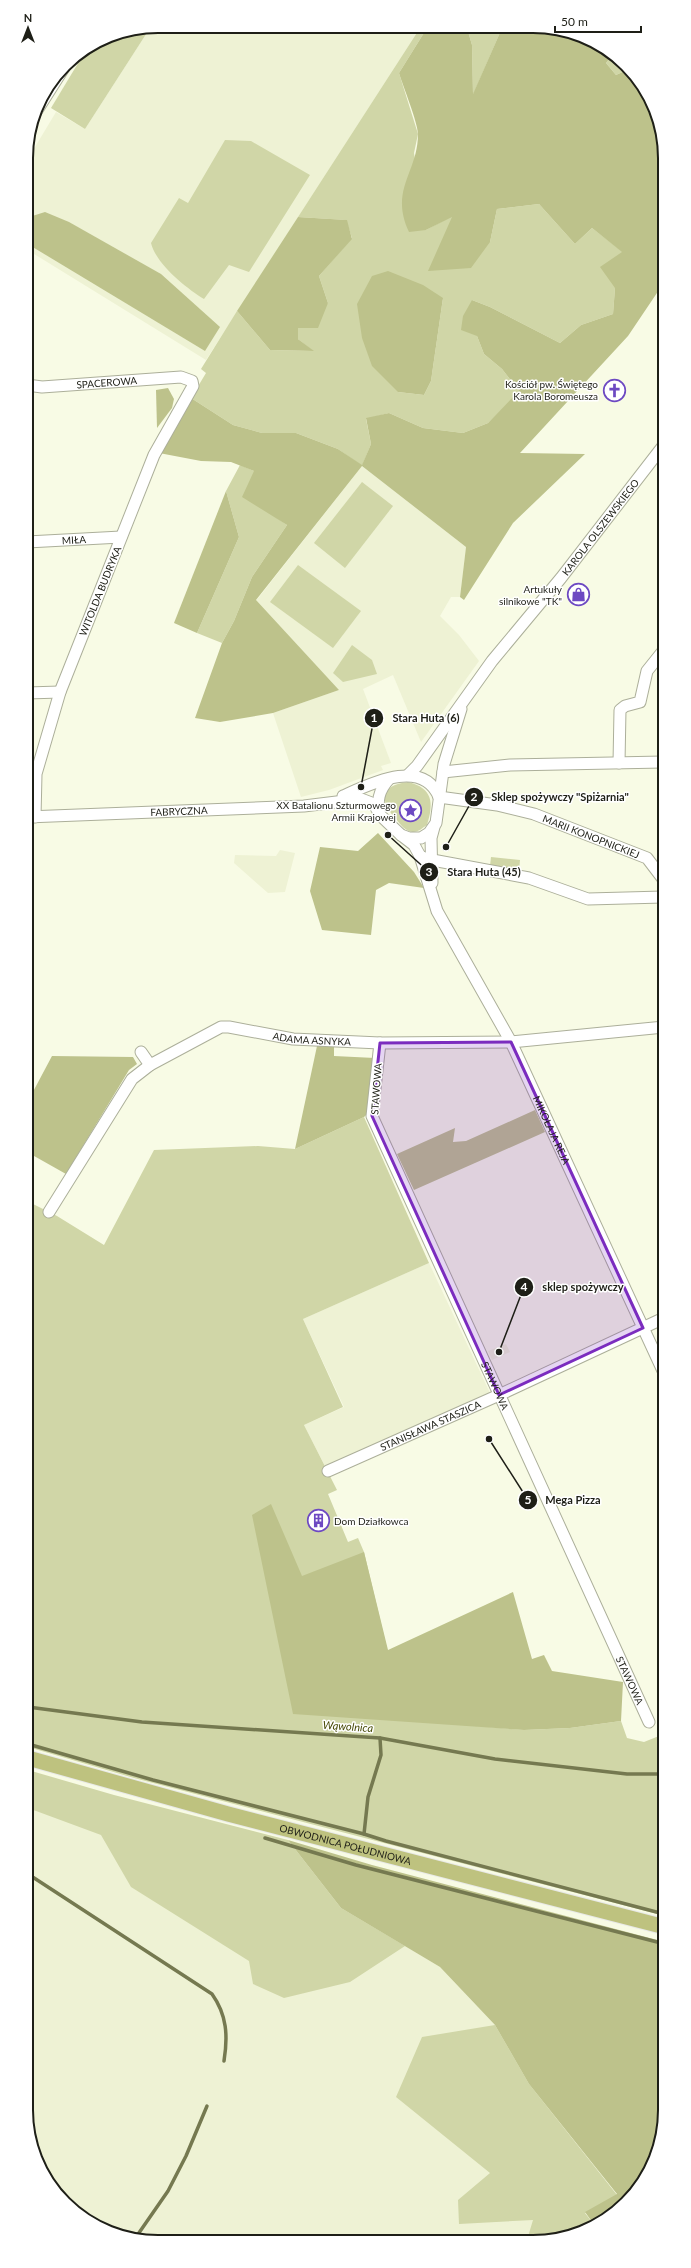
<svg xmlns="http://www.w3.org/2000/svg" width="691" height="2268" font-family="Lato,sans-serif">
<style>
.built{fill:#eef2d4}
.green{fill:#d0d6a7;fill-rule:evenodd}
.forest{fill:#bdc28b}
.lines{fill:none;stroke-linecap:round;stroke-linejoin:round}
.stream{stroke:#757950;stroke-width:3.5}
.minor-casing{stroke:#acaf9a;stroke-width:13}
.major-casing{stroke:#e8e9e8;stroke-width:17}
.minor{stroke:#fff;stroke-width:11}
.major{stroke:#bec27f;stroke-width:15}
.marked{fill:#7b2cbf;fill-opacity:0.2;stroke:#7b2cbf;stroke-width:3;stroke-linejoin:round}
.labels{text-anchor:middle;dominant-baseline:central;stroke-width:3;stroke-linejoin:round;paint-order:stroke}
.street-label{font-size:10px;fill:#1e1f17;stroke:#fff}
.poi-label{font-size:10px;fill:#1e1f17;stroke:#fff;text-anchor:end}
.water-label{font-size:11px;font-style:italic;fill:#464905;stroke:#fff}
.rim{fill:none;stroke:#1e1f17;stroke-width:2}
.leader{fill:none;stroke:#1e1f17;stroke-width:1.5}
.callout-dot{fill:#1e1f17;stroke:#fff;stroke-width:1.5}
.mark-label{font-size:12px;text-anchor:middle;font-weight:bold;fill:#fff}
.callout-label{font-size:11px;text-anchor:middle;font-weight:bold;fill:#1e1f17;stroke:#fff;stroke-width:3;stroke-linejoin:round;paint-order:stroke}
</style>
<rect width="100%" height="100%" fill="#f8fbe5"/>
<!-- built -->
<g class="built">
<path d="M158 26 420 28 206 360 26 249V162L56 112 85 129 150 28Z"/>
<path d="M362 466 466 547 460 597H451L440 616 459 635 479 661 421 742 393 675 363 689 391 763 381 766 383 770 329 790 301 797 273 713 339 690 256 601Z"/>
<path d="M280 850 295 853 285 892 268 893 234 863 235 855 276 856Z"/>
<path d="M429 1263 490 1393 325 1466 304 1425 344 1407 303 1319Z"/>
<path d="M506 1344 510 1352 492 1360 488 1351Z"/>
<path d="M28 1780 44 1783 341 1908 440 1967 495 2025 529 2084 617 2195 535 2240H132L92 2224 65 2203 40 2169 28 2136Z"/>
</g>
<!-- green -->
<g class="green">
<path d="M150 28 85 129 51 108 86 50 108 36Z"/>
<path d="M420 28H427L399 73 418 134 414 153 426 230 452 216 490 242 497 209 539 204 575 244 592 228 623 252 615 288 613 314 581 325 560 343 490 307 472 300 477 336 484 354 502 369 520 392 488 423 463 433 423 428 389 413 366 419 371 444 362 466 338 449 296 433H262L233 425 191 398 206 373 201 369 237 311 270 350 313 351 298 339V328L328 303 319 276 352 238 346 220 298 217ZM443 298 431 381 424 395 398 392Z"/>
<path d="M467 28H502L473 95 472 45Z"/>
<path d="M613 54 629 69 616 75 606 63Z"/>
<path d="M225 140 251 141 310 175 249 272 229 265 204 299C186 288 156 264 151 243L179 198 188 203Z"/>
<path d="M240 465 254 471 274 516 287 525 252 577 234 621 222 643 197 633 239 537 226 491Z"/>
<path d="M362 482 393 506 345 568 314 543Z"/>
<path d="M298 565 361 611 333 648 270 602Z"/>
<path d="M352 645 372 660 377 674 343 682 333 673Z"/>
<path d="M408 782C433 788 434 803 427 825 422 828 419 832 413 832 405 831 401 825 396 819 379 801 380 785 408 782Z"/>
<path d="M491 857 520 860 519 871 490 866Z"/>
<path d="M364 1117 429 1263 303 1319 343 1407 304 1425 337 1490 328 1494 348 1542 358 1538 364 1552 404 1720 524 1730 570 1728 621 1721 627 1738 644 1742 664 1734 665 1916 134 1778 28 1747 27 1201 57 1216 104 1245 154 1150 258 1146 295 1149Z"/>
<path d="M28 1770 114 1795 288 1840 341 1908 405 1946 350 1982 284 1998 253 1984 249 1961 131 1887 101 1835 28 1808Z"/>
<path d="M495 2025 529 2084 617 2195 585 2213 595 2226 559 2240H527L533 2220 459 2224 458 2200 490 2173 396 2097 422 2037Z"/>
</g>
<!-- forest -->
<g class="forest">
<path d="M427 28H467L472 45 473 94 502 28 559 29 599 44 613 54 606 63 616 75 629 69 651 99 663 132V284L628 336 520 453 585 454 513 523 464 600 460 597 466 547 362 466 256 600 339 690 273 713 220 722 195 718 222 643 234 621 252 577 287 525 242 497 254 471 231 462 201 461 159 453 191 398 233 425 262 433H296L338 449 362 465 371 444 366 418 389 413 423 428 463 433 488 423 519 391 502 369 484 354 477 336 461 330 463 316 472 300 490 307 560 343 581 325 613 314 615 288 600 267 622 252 592 228 575 244 539 204 497 209 490 242 471 268 428 271 452 217 426 230 409 232C389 189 418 173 418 134 418 123 403 86 399 73Z"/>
<path d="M45 212 69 222 161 274 220 327 205 351 26 243V218Z"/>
<path d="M298 217 347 220 352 239 319 276 328 303 318 328H298V339L314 351 270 350 237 311Z"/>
<path d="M388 271 423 285 443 298 431 381 424 395 398 392 372 366 362 338 357 304 372 276Z"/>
<path d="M168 388 174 399 172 408 157 428 156 390Z"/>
<path d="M226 491 239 537 197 633 174 623Z"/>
<path d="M378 833 414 872 424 888 389 883 376 890 371 935 322 930 310 891 320 847 358 851Z"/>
<path d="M317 1046 334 1047V1056L375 1058 369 1112 364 1117 295 1149Z"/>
<path d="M52 1056 133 1057 137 1064 129 1070 66 1174 27 1152V1103Z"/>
<path d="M535 1110 545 1132 414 1190 397 1154 455 1128 453 1142 466 1141Z"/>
<path d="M271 1504 302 1576 364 1552 388 1650 513 1592 532 1659 544 1655 552 1671 623 1682 621 1721 570 1728 524 1730 293 1714 252 1515Z"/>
<path d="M288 1840 372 1865 665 1942V2118L655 2160 632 2197 595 2226 585 2212 617 2194 529 2084 495 2025 440 1967 341 1908Z"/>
</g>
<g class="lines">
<!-- stream -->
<g class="stream">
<path d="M28 1707 142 1722 380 1738 495 1759 627 1774H664"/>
<path d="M28 1744 153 1780 364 1834 386 1841 664 1914"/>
<path d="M364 1834 368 1797 381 1755 380 1738"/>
<path d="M265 1838 356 1865 665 1944"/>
<path d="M28 1874 212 1994C227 2015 228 2036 224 2061"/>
<path d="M134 2240 168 2191 186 2156 207 2106"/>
</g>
<defs>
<g id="minor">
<path d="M34 115 67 63"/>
<path id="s1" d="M27 385 42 387 181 377 192 381 193 386 154 455 60 692 36 774 35 817"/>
<path id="s2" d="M27 542 121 537"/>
<path d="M27 693 60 692"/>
<path d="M619 763 620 710 625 706 640 702 647 671 663 651"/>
<path d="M443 772 510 765 663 762"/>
<path id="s3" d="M408 775 417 766 492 661 561 578 663 446"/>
<path d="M389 779C379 790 376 801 380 815L401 835 409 838H421L429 833 436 823 444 764 461 709"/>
<path d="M343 796C370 784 423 757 439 797"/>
<path id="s4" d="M439 797 497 805 534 814 647 858 663 879"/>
<path id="s5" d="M27 817 304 806 361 799 374 804 380 815"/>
<path id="s6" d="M401 835 414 845 420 856 437 911 511 1042 664 1373"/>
<path d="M420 856 427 859 529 878 588 899 663 897"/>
<path d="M432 883 431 838 434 827"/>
<path id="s7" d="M380 1043 372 1116 649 1722"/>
<path d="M141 1052 150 1065"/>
<path id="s8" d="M49 1212 132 1079 150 1065 221 1027H229L293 1039 380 1043 511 1042 664 1027"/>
<path id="s9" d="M328 1471 499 1395 664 1318"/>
</g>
<g id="major">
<path id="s10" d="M28 1758 228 1814 665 1927"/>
</g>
</defs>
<!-- minor casing -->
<use href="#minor" class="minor-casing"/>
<!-- major casing -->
<use href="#major" class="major-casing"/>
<!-- minor -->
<use href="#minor" class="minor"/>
<!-- major -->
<use href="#major" class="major"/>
</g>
<!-- marked area -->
<path class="marked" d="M511 1042 643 1328 499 1395 372 1116 380 1043Z"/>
<!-- icons -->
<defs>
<symbol id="church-ring" viewBox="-11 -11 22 22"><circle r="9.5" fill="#fff" stroke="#6d49c2" stroke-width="1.5"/><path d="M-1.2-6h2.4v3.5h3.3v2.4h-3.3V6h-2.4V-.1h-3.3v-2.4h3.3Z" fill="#6d49c2"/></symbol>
<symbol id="shop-ring" viewBox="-11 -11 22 22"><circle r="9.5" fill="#fff" stroke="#6d49c2" stroke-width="1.5"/><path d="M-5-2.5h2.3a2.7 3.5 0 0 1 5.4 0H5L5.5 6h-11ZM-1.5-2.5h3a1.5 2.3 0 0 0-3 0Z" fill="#6d49c2"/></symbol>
<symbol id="sight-ring" viewBox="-11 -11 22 22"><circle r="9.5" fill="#fff" stroke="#6d49c2" stroke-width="1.5"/><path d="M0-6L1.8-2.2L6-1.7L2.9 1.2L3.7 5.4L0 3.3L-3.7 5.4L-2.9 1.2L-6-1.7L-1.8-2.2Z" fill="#6d49c2"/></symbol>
<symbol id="building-ring" viewBox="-11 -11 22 22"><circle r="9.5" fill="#fff" stroke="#6d49c2" stroke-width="1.5"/><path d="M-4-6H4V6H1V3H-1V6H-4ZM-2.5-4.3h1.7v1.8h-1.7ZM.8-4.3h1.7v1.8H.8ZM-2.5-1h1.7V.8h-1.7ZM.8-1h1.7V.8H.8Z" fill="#6d49c2"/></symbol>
</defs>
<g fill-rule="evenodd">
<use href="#church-ring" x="602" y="378" width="25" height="25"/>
<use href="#shop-ring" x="566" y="582" width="25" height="25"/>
<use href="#sight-ring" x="398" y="798" width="25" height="25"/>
<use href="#building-ring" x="306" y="1508" width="25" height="25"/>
</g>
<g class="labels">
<!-- street labels -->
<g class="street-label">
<text stroke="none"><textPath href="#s1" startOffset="80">SPACEROWA</textPath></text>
<text stroke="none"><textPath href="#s3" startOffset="314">KAROLA OLSZEWSKIEGO</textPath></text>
<text stroke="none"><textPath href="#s2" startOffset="47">MIŁA</textPath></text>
<text transform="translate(100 591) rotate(-68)">WITOLDA BUDRYKA</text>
<text stroke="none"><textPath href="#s5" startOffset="152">FABRYCZNA</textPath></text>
<text stroke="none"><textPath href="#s4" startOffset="158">MARII KONOPNICKIEJ</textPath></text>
<text stroke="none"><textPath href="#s8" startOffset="352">ADAMA ASNYKA</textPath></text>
<text transform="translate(376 1089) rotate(-86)">STAWOWA</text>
<text stroke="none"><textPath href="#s6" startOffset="334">MIKOŁAJA REJA</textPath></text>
<text stroke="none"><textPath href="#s7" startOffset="370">STAWOWA</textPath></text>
<text stroke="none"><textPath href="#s9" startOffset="112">STANISŁAWA STASZICA</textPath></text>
<text stroke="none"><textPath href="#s7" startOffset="694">STAWOWA</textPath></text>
<text stroke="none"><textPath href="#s10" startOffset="329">OBWODNICA POŁUDNIOWA</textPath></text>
</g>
<!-- poi labels -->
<g class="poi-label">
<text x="598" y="384">Kościół pw. Świętego<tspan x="598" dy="12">Karola Boromeusza</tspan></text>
<text x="562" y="589">Artukuły<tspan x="562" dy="12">silnikowe "TK"</tspan></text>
<text x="396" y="805">XX Batalionu Szturmowego<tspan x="396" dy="12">Armii Krajowej</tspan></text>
<text x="334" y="1521" text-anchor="start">Dom Działkowca</text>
</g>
<!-- water labels -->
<g class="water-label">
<text transform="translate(348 1726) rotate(4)">Wąwolnica</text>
</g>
</g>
<!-- crop -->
<path d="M0 0H691V2268H0ZM158 33H533A125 125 0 0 1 658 158V2110A125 125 0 0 1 533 2235H158A125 125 0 0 1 33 2110V158A125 125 0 0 1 158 33Z" fill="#fff" fill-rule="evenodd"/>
<path class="rim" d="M158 33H533A125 125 0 0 1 658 158V2110A125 125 0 0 1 533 2235H158A125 125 0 0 1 33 2110V158A125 125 0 0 1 158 33Z"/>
<!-- callouts -->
<path class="leader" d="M361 787L374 718M446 847L474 797M388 835L429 872M499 1352L524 1287M489 1439L528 1500"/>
<g class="callout-dot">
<circle cx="361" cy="787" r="4"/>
<circle cx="446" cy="847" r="4"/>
<circle cx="388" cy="835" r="4"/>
<circle cx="499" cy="1352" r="4"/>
<circle cx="489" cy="1439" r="4"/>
<circle cx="374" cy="718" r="10"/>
<circle cx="474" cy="797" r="10"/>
<circle cx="429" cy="872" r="10"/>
<circle cx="524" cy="1287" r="10"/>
<circle cx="528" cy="1500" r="10"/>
</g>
<g class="mark-label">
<text x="374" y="722">1</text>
<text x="474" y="801">2</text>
<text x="429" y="876">3</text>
<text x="524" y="1291">4</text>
<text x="528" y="1504">5</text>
</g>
<g class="callout-label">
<text x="426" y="722">Stara Huta (6)</text>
<text x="560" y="801">Sklep spożywczy "Spiżarnia"</text>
<text x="484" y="876">Stara Huta (45)</text>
<text x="583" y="1291">sklep spożywczy</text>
<text x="573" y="1504">Mega Pizza</text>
</g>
<!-- north arrow -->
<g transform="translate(28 28)" stroke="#ffffff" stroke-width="3" paint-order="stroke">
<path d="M0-3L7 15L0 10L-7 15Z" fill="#1e1f17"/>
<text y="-6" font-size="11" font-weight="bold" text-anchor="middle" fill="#1e1f17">N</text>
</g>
<!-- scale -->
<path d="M555 26v6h86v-6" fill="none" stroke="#1e1f17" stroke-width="2"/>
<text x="561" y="26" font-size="12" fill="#1e1f17" stroke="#ffffff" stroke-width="3" paint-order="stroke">50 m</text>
</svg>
